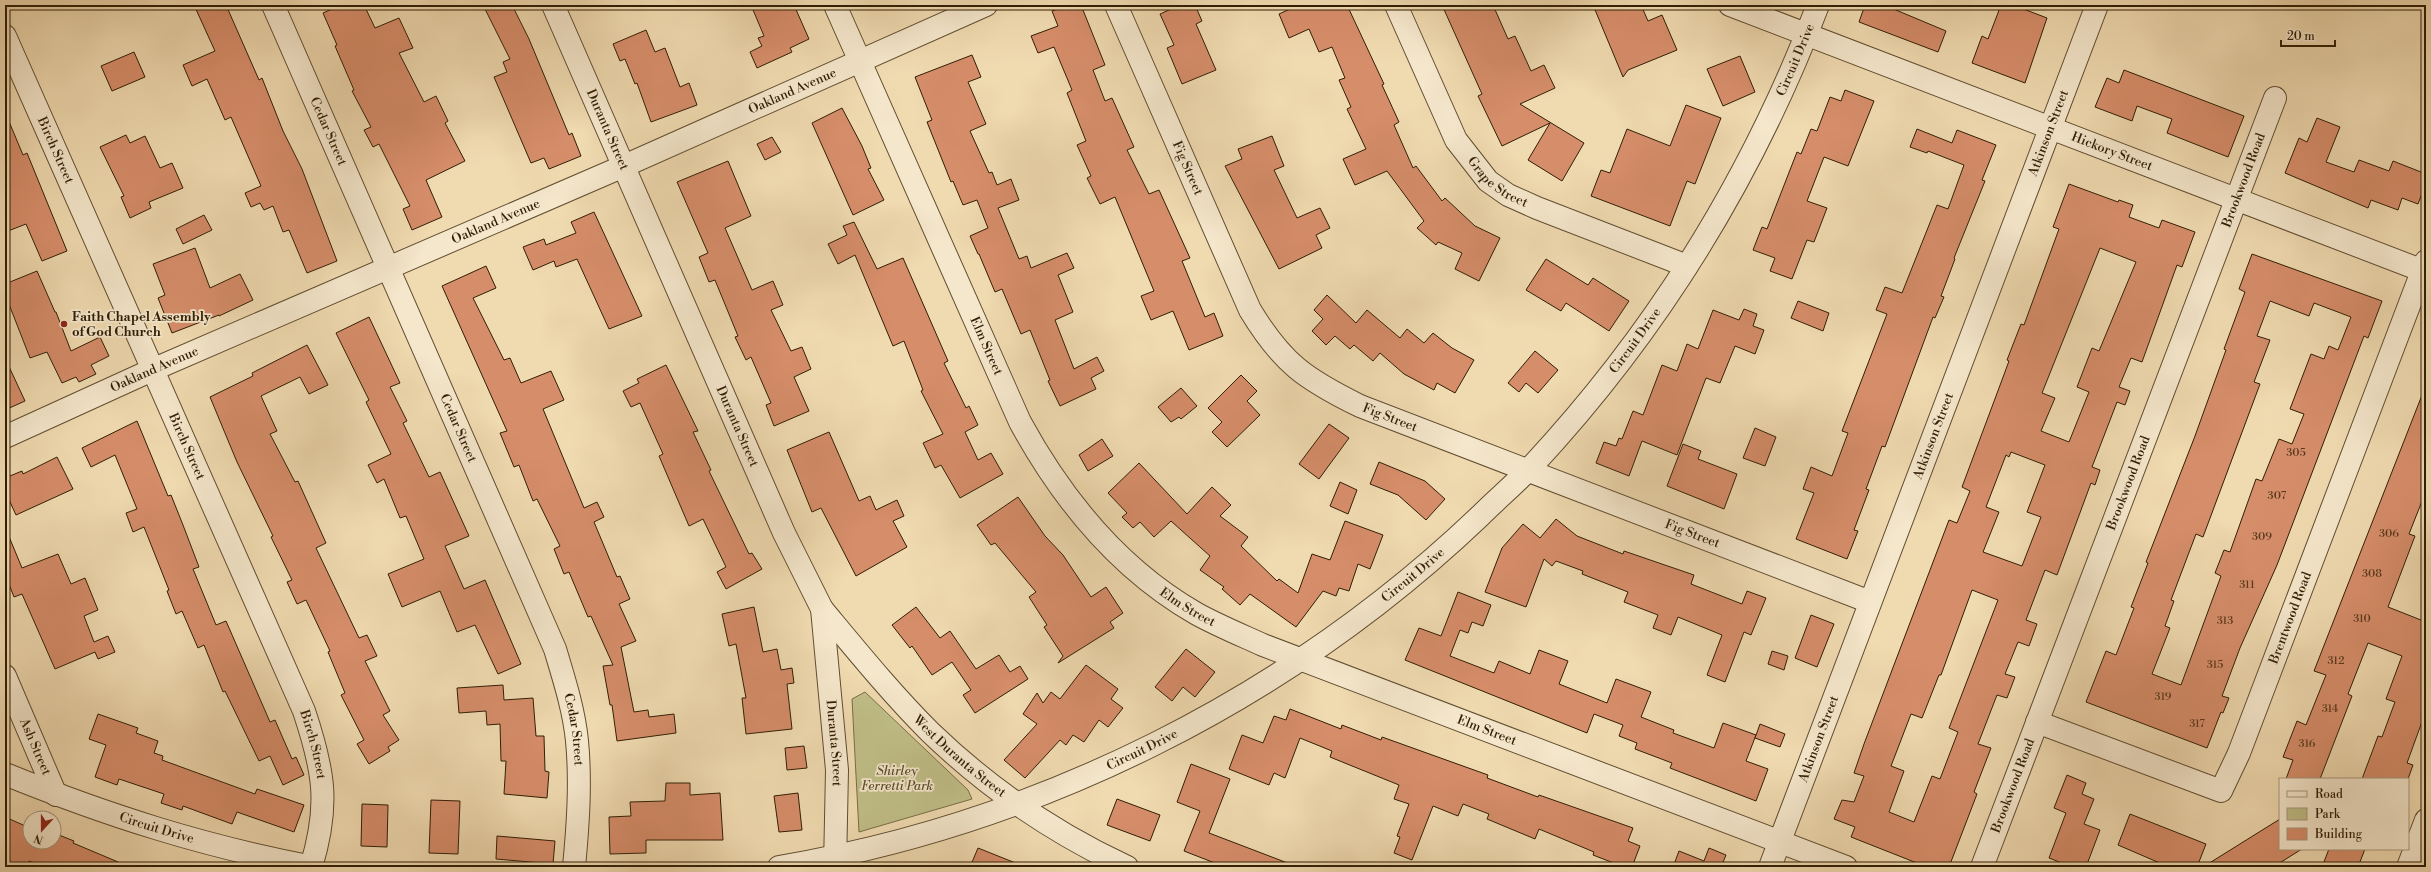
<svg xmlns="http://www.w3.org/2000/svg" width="2431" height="872" font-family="'Libre Bodoni',serif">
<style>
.green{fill:#c0be87;stroke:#786e46}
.building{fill:#d68d6a;stroke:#301e05;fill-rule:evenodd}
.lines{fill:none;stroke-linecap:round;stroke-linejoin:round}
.minor-casing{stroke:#604d30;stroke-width:24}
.minor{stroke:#f5e7cc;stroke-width:22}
.poi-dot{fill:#8f2418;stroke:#f5e7cc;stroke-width:1.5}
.labels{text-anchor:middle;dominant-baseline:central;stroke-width:3.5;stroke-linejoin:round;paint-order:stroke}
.number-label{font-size:11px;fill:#5a3a1e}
.street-label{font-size:13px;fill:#301e05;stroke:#f5e7cc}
.poi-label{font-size:13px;font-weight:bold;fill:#301e05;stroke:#f5e7cc;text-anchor:start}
.park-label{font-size:13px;font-style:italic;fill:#5b4e2c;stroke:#f5e7cc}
</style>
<rect width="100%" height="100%" fill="#f0dab0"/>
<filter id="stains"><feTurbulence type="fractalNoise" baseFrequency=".005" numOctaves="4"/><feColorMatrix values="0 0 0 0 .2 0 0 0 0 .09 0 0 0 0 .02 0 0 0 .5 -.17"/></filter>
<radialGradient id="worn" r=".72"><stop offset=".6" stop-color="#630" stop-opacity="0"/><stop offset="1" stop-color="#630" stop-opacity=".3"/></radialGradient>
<!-- green -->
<path class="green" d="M865 692 968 790 972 799 859 832 852 699Z"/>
<!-- building -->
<g class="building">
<path d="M194 5H226L259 80 262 78 283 131 302 169 337 261 307 273 289 230 283 232 273 206 264 210 260 203 251 207 245 193 261 186 231 117 225 120 207 79 192 86 183 65 215 51Z"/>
<path d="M341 5H364L375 28 399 18 413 48 399 53 424 102 436 96 448 121 445 123 465 161 426 180 442 217 412 230 403 209 410 206 379 144 373 147 364 130 371 127 352 91 354 90 335 46 337 45 323 13Z"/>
<path d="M483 5H512L529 39 569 135 572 133 581 156 549 169 544 158 531 163 494 77 507 72 503 62 510 59Z"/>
<path d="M751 5H794L809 39 790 48 792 52 757 68 750 52 762 46 758 38 764 36Z"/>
<path d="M1068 5H1081L1105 65 1093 70 1105 101 1112 98 1134 147 1127 150 1149 194 1159 190 1190 258 1182 261 1205 317 1214 313 1223 336 1189 350 1173 311 1151 320 1141 296 1154 291 1115 197 1100 204 1087 178 1091 176 1077 145 1086 141 1067 93 1072 90 1054 47 1038 53 1031 36 1058 26 1052 11Z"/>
<path d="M1180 5H1195L1202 21 1196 24 1216 70 1182 84 1167 48 1174 45 1160 14Z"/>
<path d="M1299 5H1347L1384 84 1382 85 1399 122 1394 125 1413 168 1416 166 1442 201 1445 198 1475 226 1500 238 1479 281 1455 269 1462 253 1438 242 1436 245 1417 228 1424 221 1387 171 1355 185 1343 159 1366 149 1347 109 1351 107 1339 80 1345 78 1332 47 1319 52 1309 29 1289 38 1279 14Z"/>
<path d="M1442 5H1493L1508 39 1515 36 1531 71 1544 65 1555 88 1520 104 1584 143 1562 181 1528 160 1550 123 1502 146 1478 96 1482 94Z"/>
<path d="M1593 5H1641L1648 21 1662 15 1677 50 1628 70 1623 77Z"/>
<path d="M1865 5H1884L1946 31 1938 52 1859 22Z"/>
<path d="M2001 5H2013L2047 18 2025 83 1972 63 1982 36 1988 39Z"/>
<path d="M646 30 655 52 665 48 680 87 689 83 697 105 651 122 637 83 635 84 625 59 620 61 613 44Z"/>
<path d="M134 52 145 77 112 91 101 66Z"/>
<path d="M972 55 981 77 968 82 986 124 970 131 989 173 992 172 997 185 1011 179 1019 200 998 208 1019 259 1027 256 1031 268 1067 253 1074 268 1058 275 1073 312 1055 320 1074 369 1097 357 1104 371 1091 378 1096 389 1060 406 1048 381 1050 380 1030 330 1021 334 1002 289 995 292 979 254H978L970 236 988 228 977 200 963 205 953 181 951 182 927 122 932 120 915 77Z"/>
<path d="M1740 56 1755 92 1723 106 1707 69Z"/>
<path d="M2124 70 2244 116 2228 157 2167 133 2172 119 2137 106 2132 121 2095 107 2107 78 2119 83Z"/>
<path d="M1845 90 1874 101 1848 166 1824 157 1807 201 1827 208 1814 242 1807 240 1792 279 1770 271 1775 258 1753 250 1762 227 1767 229 1797 152 1801 154 1811 129 1817 131 1830 97 1841 101Z"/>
<path d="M1686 105 1721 118 1695 184 1687 181 1670 226 1591 196 1601 170 1610 173 1627 129 1670 146Z"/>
<path d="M842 108 862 146 871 168 868 169 884 200 853 215 812 123Z"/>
<path d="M5 112 23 155 27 153 67 251 42 261 26 224 8 231 5 222Z"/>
<path d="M2317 118 2340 127 2326 162 2354 172 2359 160 2389 171 2393 161 2426 174V183L2418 204 2402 198 2398 210 2371 200 2368 208 2285 173 2299 138 2307 142Z"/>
<path d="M1917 129 1952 143 1957 130 1996 145 1982 180 1985 181 1954 258 1955 259 1941 296 1944 297 1935 318 1933 317 1885 447 1882 446 1866 489 1869 490 1854 530 1858 531 1847 559 1796 539 1814 493 1803 489 1811 467 1832 476 1848 433 1842 431 1887 314 1876 310 1885 287 1902 293 1937 205 1948 209 1964 165 1928 151 1927 153 1910 147Z"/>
<path d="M126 135 130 143 145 136 160 168 172 163 183 188 149 202 151 208 130 218 121 197 124 196 100 147Z"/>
<path d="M1272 136 1284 166 1274 170 1297 218 1320 208 1330 228 1316 235 1322 248 1279 269 1225 166 1242 159 1238 149Z"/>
<path d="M772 137 781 152 765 160 757 144Z"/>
<path d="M728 161 751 216 725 228 752 290 773 281 783 305 771 310 791 351 802 347 811 369 794 377 809 411 774 426 766 405 771 403 751 357 746 360 735 337 738 336 715 280 709 282 699 257 708 253 677 182Z"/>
<path d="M2069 184 2118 202 2119 200 2133 205 2129 217 2159 228 2162 220 2195 232 2182 267 2177 265 2142 362 2131 358 2119 387 2130 391 2125 405 2117 402 2092 467 2100 470 2095 485 2091 483 2057 575 2045 570 2026 620 2037 624 2029 646 2018 642 2005 674 2015 677 2007 698 1997 695 1978 744 1991 748 1974 792 1977 794 1949 867H1927L1851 837 1855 827 1834 819 1842 800 1854 802 1864 776 1854 773 1864 744 1949 520 1957 523 1970 491 1962 487 1999 388 2009 361 2007 360 2021 324 2024 325 2059 229 2053 227ZM2100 248 2136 262 2099 351 2092 348 2077 387 2089 392 2069 442 2041 431 2055 398 2042 393ZM2011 452 2045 465 2027 512 2041 517 2022 566 1983 552 1999 512 1986 507 2006 455 2009 457ZM1972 590 1998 600 1949 728 1958 732 1940 779 1932 776 1914 822 1889 812 1904 771 1891 766 1911 714 1922 718 1939 675H1941Z"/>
<path d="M594 212 642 316 609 329 577 259 556 267 554 261 533 270 523 247 544 239 546 245 576 233 571 222Z"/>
<path d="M204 215 212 230 183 244 176 229Z"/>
<path d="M854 222 877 269 903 258 948 361 944 363 966 408 969 406 978 425 965 432 978 460 991 453 1003 474 960 498 941 465 935 468 923 443 943 434 921 391 923 390 904 341 893 346 855 255 838 264 828 244 847 235 843 226Z"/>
<path d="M195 248 210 288 240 274 253 300 219 316V315L172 333 158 298 165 295 153 264Z"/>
<path d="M2252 254 2382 301 2368 338 2364 336 2277 565 2240 648 2222 696 2229 698 2223 713 2221 712 2207 748 2086 702 2106 651 2116 655 2134 608 2131 607 2148 563 2146 562 2195 436 2226 350 2224 349 2245 292 2239 289ZM2270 301 2309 316 2314 303 2351 317 2338 350 2329 346 2324 359 2311 354 2290 409 2304 414 2292 444 2279 439 2262 481 2256 479 2230 552 2224 550 2215 573 2221 576 2181 685 2152 674 2170 628 2165 626 2174 601 2171 600 2196 534 2203 537 2260 384 2254 382 2270 340 2257 336Z"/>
<path d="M1546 259 1588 285 1593 278 1629 301 1609 331 1566 303 1561 311 1526 290Z"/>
<path d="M486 266 496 288 473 298 504 360 510 358 521 383 551 371 564 400 543 409 584 508 597 502 604 517 594 522 617 577 620 576 630 599 619 604 636 641 621 647 634 712 648 710 649 717 674 714 676 733 617 741 612 705H610L603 666 613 665 591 616 588 617 569 572 564 574 554 549 560 546 537 499 533 501 519 465 514 467 500 433 507 431 442 286Z"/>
<path d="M37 271 55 312H56L71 351 100 337 109 356 91 365 96 374 79 382 76 377 62 383 47 352 30 358 5 294V284Z"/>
<path d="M1327 295 1356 323 1367 310 1400 338 1407 329 1424 343 1433 333 1452 348 1474 360 1455 393 1437 383 1434 390 1404 374 1380 353 1373 361 1354 345 1350 349 1335 336 1326 345 1312 331 1323 319 1314 310Z"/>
<path d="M1798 301 1829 313 1823 331 1791 318Z"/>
<path d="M1744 309 1757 314 1753 326 1764 330 1755 354 1735 346 1720 383 1706 378 1677 455 1642 441 1629 476 1596 463 1604 442 1616 446 1619 438 1622 439 1633 411 1643 415 1662 365 1677 371 1687 344 1698 349 1713 310 1739 320Z"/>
<path d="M369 317 400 383 390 387 407 421 403 423 429 477 440 472 469 536 445 546 464 589 485 580 521 664 498 674 475 625 457 632 440 591 402 607 388 574 424 559 406 516 400 518 384 479 377 483 368 465 391 454 366 402 369 400 336 333Z"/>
<path d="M307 345 328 385 309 394 300 377 261 396 277 431 270 434 295 482 298 481 326 543 316 548 359 638 367 635 377 656 365 661 390 711 383 715 399 740 388 747 390 751 369 764 357 744 364 740 341 695 345 693 328 652 330 651 306 600 297 604 287 582 292 580 271 537 273 536 237 462 210 397 253 376 252 373Z"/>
<path d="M1535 351 1558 370 1538 393 1526 383 1519 392 1508 383Z"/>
<path d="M5 358 25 401 5 410Z"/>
<path d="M666 365 698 431 693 432 711 470 709 471 749 554 752 553 762 569 726 589 717 572 726 567 703 519 689 526 659 456 663 454 640 403 631 407 623 391 639 383 637 379Z"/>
<path d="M1241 375 1257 391 1247 401 1260 415 1227 447 1212 432 1222 422 1208 408Z"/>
<path d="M1181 388 1197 406 1181 419 1179 417 1171 422 1158 407Z"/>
<path d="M2424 390 2426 491 2409 534 2415 536 2388 607 2426 622V704L2421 718 2423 719 2407 763 2413 765 2408 779H2362L2378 736 2382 737 2395 702 2386 699 2402 656 2368 643 2348 694 2352 696 2320 779H2286L2293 760 2283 757 2297 721 2306 725 2326 675 2314 671Z"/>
<path d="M137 421 168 496 171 495 183 525 199 567 193 569 216 625 226 621 270 722 275 720 292 759 296 757 304 775 283 785 270 756 259 761 225 691 223 692 204 645 198 648 182 611 176 614 167 591 169 590 144 527 133 532 126 513 137 509 115 455 91 467 82 448Z"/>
<path d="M1329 424 1349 438 1319 479 1299 464Z"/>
<path d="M1755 428 1776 437 1765 466 1743 458Z"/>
<path d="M829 432 859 501 870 496 876 510 897 500 904 516 893 521 907 547 856 576 821 508 812 512 787 450Z"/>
<path d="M1102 439 1113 456 1088 471 1079 455Z"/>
<path d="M1683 444 1701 451 1698 459 1737 474 1724 509 1667 486Z"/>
<path d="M57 457 73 489 16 515 5 491V478L22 471 23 474Z"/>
<path d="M1379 462 1425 481 1445 499 1426 520 1398 495 1370 484Z"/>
<path d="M1139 463 1187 514 1212 487 1231 505 1220 516 1248 537 1241 546 1277 581 1279 579 1298 593 1312 554 1330 560 1345 521 1383 535 1370 569 1358 564 1349 591 1339 588 1336 596 1323 591 1296 627 1250 594 1240 605 1222 589 1224 587 1200 570 1210 556 1171 521 1154 537 1140 522 1133 528 1122 517 1127 513 1108 493Z"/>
<path d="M1340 482 1357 490 1348 514 1330 506Z"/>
<path d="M1018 497 1045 536 1063 555 1091 597 1106 587 1123 613 1110 622 1114 628 1058 663 1063 656 1044 627 1047 625 1029 597 1036 592 995 543 991 545 977 525Z"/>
<path d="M1556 519 1577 536 1623 554 1624 551 1694 575 1691 584 1742 604 1747 591 1766 598 1751 635 1744 632 1725 682 1707 675 1722 635 1678 617 1671 635 1653 628 1658 615 1624 602 1628 592 1582 574 1583 571 1556 561 1552 566 1544 559 1526 607 1485 592 1502 548 1523 524 1540 538Z"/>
<path d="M5 527 22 568 58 554 71 584 85 578 98 610 84 616 94 642 108 636 115 652 98 659 95 652 55 669 22 594 14 597 5 574Z"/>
<path d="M1458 592 1491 605 1483 626 1472 622 1468 633 1460 630 1450 656 1494 673 1499 661 1530 674 1539 650 1568 661 1559 684 1607 703 1616 679 1651 692 1641 717 1674 730 1673 733 1714 748 1723 723 1756 735 1746 761 1768 769 1756 801 1670 768 1672 763 1635 749 1637 743 1619 736 1623 725 1594 714 1587 733 1405 660 1419 628 1441 636Z"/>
<path d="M754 607 763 652 777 649 781 670 792 668 794 683 787 684 792 729 746 734 742 698H746L736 644 729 646 722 614Z"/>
<path d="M916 607 940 638 950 631 976 669 999 655 1010 672 1020 666 1028 679 975 713 963 695 971 690 952 662 932 675 912 646 910 648 892 625Z"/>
<path d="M1811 615 1834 624 1817 667 1795 658Z"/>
<path d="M1186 649 1215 672 1195 697 1183 687 1172 701 1155 687Z"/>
<path d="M1772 651 1788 656 1784 670 1768 664Z"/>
<path d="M1086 665 1118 689 1111 699 1123 708 1108 727 1099 720 1084 742 1073 735 1066 745 1060 740 1025 778 1004 760 1037 724 1023 714 1037 693 1043 703 1051 692 1060 699Z"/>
<path d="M503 685 504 700 533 698 536 736H544L545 771 549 772 547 798 504 794 506 761H501L500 724 487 725 486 711 459 713 457 688Z"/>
<path d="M1290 709 1341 729 1342 725 1381 740 1382 737 1488 775 1487 778 1538 797 1539 795 1633 828 1628 841 1640 846 1632 867H1624L1593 855 1594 852 1539 829 1535 839 1487 819 1489 814 1463 804 1458 816 1433 806 1412 860 1394 853 1400 837 1397 836 1409 804 1394 799 1399 785 1330 757 1332 751 1300 738 1285 778 1274 773 1269 785 1229 769 1242 735 1263 743 1274 716 1286 720Z"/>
<path d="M98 714 138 728 136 733 158 741 154 753 163 756 162 760 255 794 257 789 304 805 294 832 237 812 232 824 183 806 182 810 161 803 164 794 119 779 117 785 95 777 106 745 89 739Z"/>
<path d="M1760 724 1785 734 1780 747 1755 738Z"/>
<path d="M804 746 807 768 787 770 785 748Z"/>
<path d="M1191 764 1230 779 1209 833 1298 867H1225L1184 851 1200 811 1177 802Z"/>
<path d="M2067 775 2086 783 2082 794 2094 799 2084 824 2100 830 2086 867H2072L2049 858 2066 813 2054 808Z"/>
<path d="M666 783H690V795L720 793 723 840H646V853L610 854 609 817 631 816 630 802 665 801Z"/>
<path d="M798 793 802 830 779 832 774 796Z"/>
<path d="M1117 799 1160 815 1150 841 1107 825Z"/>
<path d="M431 800 460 801 458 854 429 853Z"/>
<path d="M362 804 388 805 387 847 361 846Z"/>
<path d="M2130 814 2206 844 2197 867H2169L2118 845Z"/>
<path d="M5 817 30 828V842H54V833L74 841 73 843 130 867H45L29 861 27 867H5Z"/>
<path d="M2280 819V849H2302L2273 867H2203Z"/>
<path d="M497 836 555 841 553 864 496 859Z"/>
<path d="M978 848 1023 866V867H970Z"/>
<path d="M1709 848 1726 855 1721 867H1673L1679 851 1704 861Z"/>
<path d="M2329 849H2365L2358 867H2322Z"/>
</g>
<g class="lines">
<defs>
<g id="minor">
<path id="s1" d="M273 5 555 649C564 679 574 710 577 741 581 783 578 825 574 867"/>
<path id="s2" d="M553 5 784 533 822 609 837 770 835 867"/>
<path id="s3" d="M835 5 1020 422C1062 499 1120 570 1197 614 1219 626 1241 635 1263 645L1846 867"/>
<path id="s4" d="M1116 5 1250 310C1282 363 1305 379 1360 406L1870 602"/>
<path id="s5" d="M1396 5 1456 140 1488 181 1508 195 1537 208 1687 266"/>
<path id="s6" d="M1730 5 2426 272"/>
<path id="s7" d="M5 36 304 711C324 771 330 805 311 867"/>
<path id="s8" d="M5 437 152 370 624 166 986 5"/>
<path id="s9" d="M822 609C857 651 891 693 930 732 987 787 1056 834 1127 867"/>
<path id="s10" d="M5 676 56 795"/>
<path id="s11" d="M2037 722 2221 791 2239 753 2426 261"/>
<path id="s12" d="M5 774C109 816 203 846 313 867"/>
<path id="s13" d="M779 867C1040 823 1288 699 1480 516 1497 499 1515 484 1531 467 1656 333 1753 176 1818 5"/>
<path id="s14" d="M1770 867 2097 5"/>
<path id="s15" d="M1982 867 2275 98"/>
<path d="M2408 867 2426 820"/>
</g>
</defs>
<!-- minor casing -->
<use href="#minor" class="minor-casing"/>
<!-- minor -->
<use href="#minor" class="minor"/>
</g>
<!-- markers -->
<circle class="poi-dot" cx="64" cy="324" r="4"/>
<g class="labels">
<!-- number labels -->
<g class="number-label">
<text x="2296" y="453">305</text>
<text x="2277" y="496">307</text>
<text x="2389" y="534">306</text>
<text x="2262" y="537">309</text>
<text x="2372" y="574">308</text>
<text x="2247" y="585">311</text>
<text x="2362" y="619">310</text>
<text x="2225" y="621">313</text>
<text x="2336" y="661">312</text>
<text x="2215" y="665">315</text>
<text x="2163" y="697">319</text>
<text x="2330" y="709">314</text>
<text x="2197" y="724">317</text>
<text x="2307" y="744">316</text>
</g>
<!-- street labels -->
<g class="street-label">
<text stroke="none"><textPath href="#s13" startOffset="1354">Circuit Drive</textPath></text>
<text stroke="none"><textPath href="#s8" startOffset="860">Oakland Avenue</textPath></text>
<text stroke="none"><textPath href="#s2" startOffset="136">Duranta Street</textPath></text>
<text stroke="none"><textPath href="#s1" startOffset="138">Cedar Street</textPath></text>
<text stroke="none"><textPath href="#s14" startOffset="785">Atkinson Street</textPath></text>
<text stroke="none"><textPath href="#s7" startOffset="125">Birch Street</textPath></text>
<text stroke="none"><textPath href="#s6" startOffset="409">Hickory Street</textPath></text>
<text stroke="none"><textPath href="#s4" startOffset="178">Fig Street</textPath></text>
<text stroke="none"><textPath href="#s5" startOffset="208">Grape Street</textPath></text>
<text stroke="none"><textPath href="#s15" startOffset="735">Brookwood Road</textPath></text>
<text stroke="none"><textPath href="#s8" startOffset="536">Oakland Avenue</textPath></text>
<text stroke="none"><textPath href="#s13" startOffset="1030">Circuit Drive</textPath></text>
<text stroke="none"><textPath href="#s3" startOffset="373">Elm Street</textPath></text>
<text stroke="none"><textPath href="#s8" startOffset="164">Oakland Avenue</textPath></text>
<text stroke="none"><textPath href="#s4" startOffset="514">Fig Street</textPath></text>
<text stroke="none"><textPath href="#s2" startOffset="460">Duranta Street</textPath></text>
<text stroke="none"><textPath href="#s1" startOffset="462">Cedar Street</textPath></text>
<text stroke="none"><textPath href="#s14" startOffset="461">Atkinson Street</textPath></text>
<text stroke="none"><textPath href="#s7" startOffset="449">Birch Street</textPath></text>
<text stroke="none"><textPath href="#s15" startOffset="411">Brookwood Road</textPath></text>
<text stroke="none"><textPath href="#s4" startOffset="838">Fig Street</textPath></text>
<text stroke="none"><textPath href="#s13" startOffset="706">Circuit Drive</textPath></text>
<text stroke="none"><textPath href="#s3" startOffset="709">Elm Street</textPath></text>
<text stroke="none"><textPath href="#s11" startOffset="383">Brentwood Road</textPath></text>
<text stroke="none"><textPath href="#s1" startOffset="786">Cedar Street</textPath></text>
<text stroke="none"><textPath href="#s3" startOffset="1033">Elm Street</textPath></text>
<text stroke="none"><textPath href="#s14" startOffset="137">Atkinson Street</textPath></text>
<text stroke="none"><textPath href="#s2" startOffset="796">Duranta Street</textPath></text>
<text stroke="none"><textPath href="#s7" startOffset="773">Birch Street</textPath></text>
<text stroke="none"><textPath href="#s10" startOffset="77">Ash Street</textPath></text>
<text stroke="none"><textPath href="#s13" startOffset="383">Circuit Drive</textPath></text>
<text stroke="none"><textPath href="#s9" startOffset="202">West Duranta Street</textPath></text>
<text stroke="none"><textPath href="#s15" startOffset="87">Brookwood Road</textPath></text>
<text stroke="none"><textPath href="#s12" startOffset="161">Circuit Drive</textPath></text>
</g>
<!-- poi labels -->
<g class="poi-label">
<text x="72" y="317">Faith Chapel Assembly<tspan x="72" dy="15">of God Church</tspan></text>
</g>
<!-- park labels -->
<g class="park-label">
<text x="897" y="771">Shirley<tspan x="897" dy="15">Ferretti Park</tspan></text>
</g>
</g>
<!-- margin -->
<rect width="2431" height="872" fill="none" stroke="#f0dab0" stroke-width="20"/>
<rect x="6" y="6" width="2419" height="860" fill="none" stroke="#301e05" stroke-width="2"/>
<rect x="10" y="10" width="2411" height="852" fill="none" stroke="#301e05"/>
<!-- legend -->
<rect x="2279" y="778" width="130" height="72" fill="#f5e7cc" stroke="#a6977c"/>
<rect x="2287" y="791" width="20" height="6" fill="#f5e7cc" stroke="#a6977c"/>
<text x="2315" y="798" font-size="12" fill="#301e05">Road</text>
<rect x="2287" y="808" width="20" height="12" fill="#c0be87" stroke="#a6977c"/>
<text x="2315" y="818" font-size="12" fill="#301e05">Park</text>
<rect x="2287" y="828" width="20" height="12" fill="#d68d6a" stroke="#a6977c"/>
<text x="2315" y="838" font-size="12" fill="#301e05">Building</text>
<!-- north arrow -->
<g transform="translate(42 830) rotate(201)"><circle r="19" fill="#f5e7cc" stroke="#a6977c"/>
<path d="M0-3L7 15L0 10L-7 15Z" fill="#8f2418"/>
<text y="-6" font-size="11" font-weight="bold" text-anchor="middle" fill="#301e05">N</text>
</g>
<!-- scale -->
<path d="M2281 40v6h54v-6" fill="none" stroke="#301e05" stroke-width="2"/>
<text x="2287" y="40" font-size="12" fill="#301e05" stroke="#f5e7cc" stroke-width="3" paint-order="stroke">20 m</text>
<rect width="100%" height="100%" filter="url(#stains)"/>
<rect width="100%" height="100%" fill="url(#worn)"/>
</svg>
